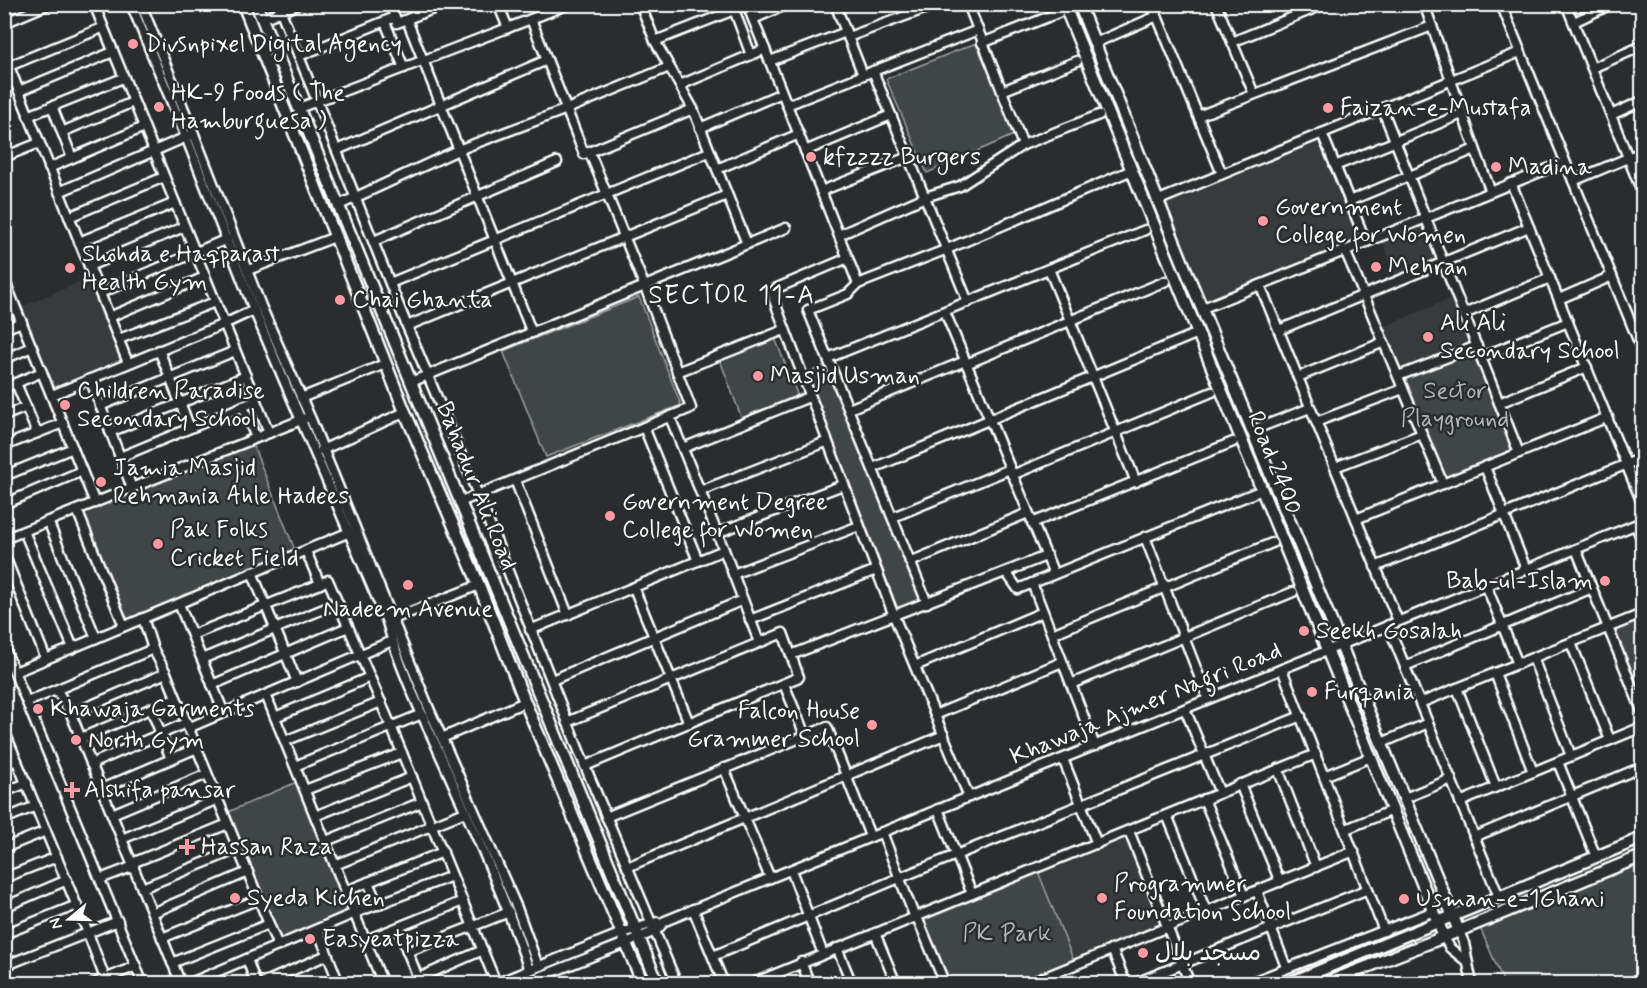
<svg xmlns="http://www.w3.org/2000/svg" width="1647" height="988" font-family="Mynerve,'Playpen Sans Arabic',sans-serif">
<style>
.built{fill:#373a3b}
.green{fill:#414445;stroke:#a0a2a2;stroke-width:1.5}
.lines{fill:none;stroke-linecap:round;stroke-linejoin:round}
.minor-casing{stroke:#fff;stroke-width:13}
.major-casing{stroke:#fff;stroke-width:15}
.minor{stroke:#2a2d2e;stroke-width:8}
.major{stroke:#2a2d2e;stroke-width:10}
.poi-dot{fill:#ff9aa2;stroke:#2a2d2e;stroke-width:2}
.labels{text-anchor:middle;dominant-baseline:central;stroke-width:5;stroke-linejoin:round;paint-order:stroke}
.poi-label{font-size:24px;fill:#fff;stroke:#2a2d2e;text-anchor:start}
.park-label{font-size:24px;fill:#b3b4b5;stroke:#2a2d2e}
.street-label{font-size:24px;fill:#fff;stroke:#2a2d2e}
.neighbourhood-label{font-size:26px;letter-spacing:1.5px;fill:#fff;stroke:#2a2d2e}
</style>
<rect width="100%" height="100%" fill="#2a2d2e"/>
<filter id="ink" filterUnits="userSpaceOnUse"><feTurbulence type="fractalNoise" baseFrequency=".0167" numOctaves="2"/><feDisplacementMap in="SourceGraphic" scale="12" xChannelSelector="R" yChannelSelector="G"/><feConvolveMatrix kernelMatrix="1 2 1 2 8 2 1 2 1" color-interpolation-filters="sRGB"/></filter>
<g filter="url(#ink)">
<!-- built -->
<g class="built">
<path d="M1322 133 1366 242 1203 308 1159 200Z"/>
<path d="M1427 218 1444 264 1398 282 1380 236Z"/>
<path d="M93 276 128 363 52 395 17 309Z"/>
<path d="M1457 296 1477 346 1398 376 1378 329Z"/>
<path d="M1129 831 1167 927 1075 964 1037 869Z"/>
</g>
<!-- green -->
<g class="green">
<path d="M976 43 1016 134 927 173 886 79Z"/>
<path d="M639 297 681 405 546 457 503 351Z"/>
<path d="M775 338 799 399 743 422 720 360Z"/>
<path d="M1477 346 1519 453 1443 484 1398 376Z"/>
<path d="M826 365 921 600 898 609 807 373Z"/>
<path d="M251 440 297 555 124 626 77 510Z"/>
<path d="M1642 614V711L1609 628Z"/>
<path d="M301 780 355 913 278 946 224 814Z"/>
<path d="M1642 856V983H1504L1478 923Z"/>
<path d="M1037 869 1075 964 1026 983H944L915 918Z"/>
</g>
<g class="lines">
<defs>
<g id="minor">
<path d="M94 4 269 433"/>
<path d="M131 4 186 137 254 310 387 622C399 666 419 708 438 750 470 822 504 894 529 970"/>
<path d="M141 4 194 134 261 306 310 417 430 711 517 908 538 966"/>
<path d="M278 4 407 326 478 495 585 766 677 984"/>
<path d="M390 4 397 23 446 4"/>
<path d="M498 4 508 28"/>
<path d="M563 4 564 6 531 19 584 154 693 109"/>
<path d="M640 4 655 41 693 109 747 244"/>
<path d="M732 4 751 55"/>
<path d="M747 4 858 284"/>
<path d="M835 4 863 75"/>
<path d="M968 4 1023 145"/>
<path d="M1152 4 1222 174"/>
<path d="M1216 4 1254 94"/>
<path d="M1424 4C1447 67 1467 129 1491 192"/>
<path d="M1501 4 1642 350"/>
<path d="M1566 4 1642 192"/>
<path d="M262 19 299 4"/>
<path d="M753 19 788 4"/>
<path d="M407 20 532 333"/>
<path d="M385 22 404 68"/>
<path d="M1574 22 1612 4"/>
<path d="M4 23 49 4"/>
<path d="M848 37 938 4"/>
<path d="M655 41 734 10"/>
<path d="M1232 42 1325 4"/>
<path d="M982 43 1058 13"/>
<path d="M1095 43 1157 16"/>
<path d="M4 54 128 363"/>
<path d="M299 56 395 17"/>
<path d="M770 61 846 32"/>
<path d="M9 66 102 28"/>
<path d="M1592 68 1642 46"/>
<path d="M873 71 968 302"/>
<path d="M680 85 765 49"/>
<path d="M19 91 113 52"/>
<path d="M1002 91 1077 61"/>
<path d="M787 105 978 30"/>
<path d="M52 106 72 158"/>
<path d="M299 108 531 19"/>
<path d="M1382 108 1519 453"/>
<path d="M1611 115 1642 101"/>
<path d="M28 116 123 78"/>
<path d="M1198 116 1432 26"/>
<path d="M700 128 782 93"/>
<path d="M62 132 133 102"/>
<path d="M1322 133 1366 242"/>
<path d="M337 150 547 60"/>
<path d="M805 151 891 115"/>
<path d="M4 157 39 143"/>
<path d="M1335 166 1462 114"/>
<path d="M49 168 144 127"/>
<path d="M717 169 799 134"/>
<path d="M1573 181 1642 152"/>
<path d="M1511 183 1642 503"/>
<path d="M821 191 908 157"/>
<path d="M59 192 191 135"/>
<path d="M1159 200 1520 52"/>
<path d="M1349 201 1475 149"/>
<path d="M339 205 458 150 567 109 669 67"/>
<path d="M69 217 164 177"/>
<path d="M839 235 925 197 960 186 1023 145 1099 115"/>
<path d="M374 241 557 162"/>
<path d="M79 242 175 203"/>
<path d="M1345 250 1443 484"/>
<path d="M848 258 777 288 773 293 774 300 894 616 969 797"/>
<path d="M89 266 184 227"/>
<path d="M1049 269 1136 482"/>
<path d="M248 270 335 237"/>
<path d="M4 279 95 503"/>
<path d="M390 283 709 152"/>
<path d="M1260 285 1398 621"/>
<path d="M100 293 227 239"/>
<path d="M1559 299 1612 276"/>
<path d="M1203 308 1565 162"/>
<path d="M945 312 1054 574"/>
<path d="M1464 314 1550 278"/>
<path d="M109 317 205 277"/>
<path d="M407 326 727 195"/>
<path d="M4 329 22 322"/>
<path d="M1279 330 1529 227"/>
<path d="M119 339 215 302"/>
<path d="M159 350 190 428"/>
<path d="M1481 357 1568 322"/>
<path d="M828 358 1145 230"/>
<path d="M4 359 32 347"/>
<path d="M966 364 1166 281"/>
<path d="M677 372 784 330"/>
<path d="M1398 376 1477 346"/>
<path d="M1298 377 1384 342"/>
<path d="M90 379 132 488"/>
<path d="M411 382 786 228"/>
<path d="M16 383 37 433"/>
<path d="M4 388 42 372"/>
<path d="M52 395 224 324 254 310"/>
<path d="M301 398 385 364"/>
<path d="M1499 403 1587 367"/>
<path d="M100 406 235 351"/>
<path d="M243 406 256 438"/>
<path d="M849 409 965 361"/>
<path d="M4 416 26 407"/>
<path d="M670 417 724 550 759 642"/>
<path d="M1316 422 1403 389"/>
<path d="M644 427 698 561"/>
<path d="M1253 430 1310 408"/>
<path d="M110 432 246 376"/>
<path d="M4 446 63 423"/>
<path d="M683 448 809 397"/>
<path d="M322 450 405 412"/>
<path d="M120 457 256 401"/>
<path d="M1335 467 1422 434"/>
<path d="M1485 467 1526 569"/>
<path d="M873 468 1198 333"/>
<path d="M1012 475 1212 392"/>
<path d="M4 476 73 448"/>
<path d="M515 480 568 615"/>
<path d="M700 491 826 442"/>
<path d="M460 502 691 408 645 287 589 151"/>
<path d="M4 504 82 471"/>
<path d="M77 510 124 626"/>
<path d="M893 517 1010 469"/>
<path d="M1356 519 1608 417"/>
<path d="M48 521 96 638"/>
<path d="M1032 523 1233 442"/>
<path d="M1636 525 1642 541"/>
<path d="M24 531 73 648"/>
<path d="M717 533 843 485"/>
<path d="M1145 537 1208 699"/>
<path d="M4 539 306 418"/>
<path d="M1576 549 1642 711"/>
<path d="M306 551 320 584 328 580 391 726 496 983"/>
<path d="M4 554 46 659"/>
<path d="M910 562 1028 513"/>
<path d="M1375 567 1642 458"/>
<path d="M252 572 297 682"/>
<path d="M1006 572 1018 589 1262 490"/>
<path d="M733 574 859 526"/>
<path d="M1032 583 1095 746"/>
<path d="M1486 585 1518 664"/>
<path d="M634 588 689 723"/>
<path d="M927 603 808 310 848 294 858 284 945 250 1132 170"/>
<path d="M179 604 224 713"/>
<path d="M143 618 153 649 166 673 278 946"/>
<path d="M750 620 876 570"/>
<path d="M388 621 479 585"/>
<path d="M1388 625 1499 897"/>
<path d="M530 630 724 550"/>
<path d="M1052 634 1272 543"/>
<path d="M192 635 320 584"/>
<path d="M1571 643 1610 740"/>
<path d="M4 647 143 984"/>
<path d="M791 655 1046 556"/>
<path d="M1533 658 1571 756"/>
<path d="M202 659 338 603"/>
<path d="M915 666 1043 612"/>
<path d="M1405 666 1592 588"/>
<path d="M1282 669 1384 931"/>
<path d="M15 672 352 531"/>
<path d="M1495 673 1533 772"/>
<path d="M552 680 743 600"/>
<path d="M784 684 805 735"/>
<path d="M1071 684 1293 592"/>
<path d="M212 685 348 627"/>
<path d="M1457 688 1496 787"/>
<path d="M57 690 71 714 181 984"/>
<path d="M266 695 383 984"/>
<path d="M27 702 153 649"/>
<path d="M1420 703 1642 614"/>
<path d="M151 709 171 759"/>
<path d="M1185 709 1220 793"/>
<path d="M71 714 166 673"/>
<path d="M935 715 1062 662"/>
<path d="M275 717 370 677"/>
<path d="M567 722 783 633 799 677 585 766"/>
<path d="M188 728 392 641"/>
<path d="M4 730 88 933 107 984"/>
<path d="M81 738 176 698"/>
<path d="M442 738 525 702"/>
<path d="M285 741 381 702"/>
<path d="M1382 743 1428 723"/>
<path d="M1063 759 1097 844"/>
<path d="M1558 762 1596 857"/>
<path d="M91 764 186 723"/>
<path d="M4 765 17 760"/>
<path d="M295 766 422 714"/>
<path d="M724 768 770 878"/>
<path d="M1278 769 1316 867"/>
<path d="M1324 776 1371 757"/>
<path d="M1240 784 1280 882"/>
<path d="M101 789 197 748"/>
<path d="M305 790 402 753"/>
<path d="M4 792 27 783"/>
<path d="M1405 798 1451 779"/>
<path d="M1204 799 1244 896"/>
<path d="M1460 802 1642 727"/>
<path d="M938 809 972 894"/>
<path d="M112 814 207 774"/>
<path d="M1167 815 1206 911"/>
<path d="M315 816 412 777"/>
<path d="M606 817 827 727 870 836"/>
<path d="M4 819 36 806"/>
<path d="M1346 829 1393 810"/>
<path d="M1129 831 1190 984"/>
<path d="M882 832 915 918"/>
<path d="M1474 837 1642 767"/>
<path d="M122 839 218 799"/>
<path d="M326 841 422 802"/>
<path d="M4 848 46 831"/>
<path d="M132 863 228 824"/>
<path d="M335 865 465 812"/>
<path d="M627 867 944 735"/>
<path d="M791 870 823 954"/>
<path d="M4 878 57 857"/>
<path d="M100 879 134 866"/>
<path d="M368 882 378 905"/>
<path d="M142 888 238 849"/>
<path d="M346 891 443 852"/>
<path d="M1257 891 1286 967"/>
<path d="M4 907 67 880"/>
<path d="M693 909 724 984"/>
<path d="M152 913 248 872"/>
<path d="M917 917 945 984"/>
<path d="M398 928 418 978"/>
<path d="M318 930 339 984"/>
<path d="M1459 931 1464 943 1472 984"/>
<path d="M875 933 896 984"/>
<path d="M4 934 77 905"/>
<path d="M1444 937 1450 948 1466 961"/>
<path d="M162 938 259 899"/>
<path d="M366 940 463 901"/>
<path d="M837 948 852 984"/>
<path d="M1112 949 1126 984"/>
<path d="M407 952 509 912"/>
<path d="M713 956 899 878 1301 716"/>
<path d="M247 959 256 984"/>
<path d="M801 962 810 984"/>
<path d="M172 963 269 924"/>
<path d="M4 966 118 921"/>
<path d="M93 984 136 966"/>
<path d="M188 984 355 913 452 876"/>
<path d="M261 984 327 955"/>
<path d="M405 984 483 950"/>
<path d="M495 984 622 933 657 922"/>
<path d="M522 984 656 931 665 921 1642 522"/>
<path d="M751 984 1316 754"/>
<path d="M1028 984 1354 851"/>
<path d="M1133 984 1368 889"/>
<path d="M1247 984 1434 911"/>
</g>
<g id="major">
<path d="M243 4 405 412 479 585 525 702 643 984"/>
<path d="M256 4 658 984"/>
<path d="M1064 4 1444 937"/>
<path d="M1079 4 1183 263 1459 931"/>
<path d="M1287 984 1642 838"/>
<path d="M1323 984 1444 937 1642 856"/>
</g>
</defs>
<!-- minor casing -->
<use href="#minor" class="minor-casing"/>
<!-- major casing -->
<use href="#major" class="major-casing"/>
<!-- minor -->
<use href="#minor" class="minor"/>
<!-- major -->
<use href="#major" class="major"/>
</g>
</g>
<!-- markers -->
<g class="poi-dot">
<circle cx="133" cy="44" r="6"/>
<circle cx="159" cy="107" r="6"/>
<circle cx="1328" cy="108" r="6"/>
<circle cx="811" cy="157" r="6"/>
<circle cx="1496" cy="167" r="6"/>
<circle cx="1263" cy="221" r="6"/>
<circle cx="1376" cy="267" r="6"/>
<circle cx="70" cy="268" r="6"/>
<circle cx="340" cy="300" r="6"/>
<circle cx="1428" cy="337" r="6"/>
<circle cx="758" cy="376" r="6"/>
<circle cx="65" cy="405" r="6"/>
<circle cx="101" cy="482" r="6"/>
<circle cx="610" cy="516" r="6"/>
<circle cx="158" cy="544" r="6"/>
<circle cx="1605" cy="581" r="6"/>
<circle cx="408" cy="585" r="6"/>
<circle cx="1304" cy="631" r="6"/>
<circle cx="1312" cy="692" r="6"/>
<circle cx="38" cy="709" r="6"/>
<circle cx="872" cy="725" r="6"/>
<circle cx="76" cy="740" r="6"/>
<path d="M69 781h6v6h6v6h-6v6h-6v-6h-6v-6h6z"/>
<path d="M184 838h6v6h6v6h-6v6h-6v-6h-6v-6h6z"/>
<circle cx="235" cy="898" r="6"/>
<circle cx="1102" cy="898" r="6"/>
<circle cx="1404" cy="899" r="6"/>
<circle cx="310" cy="939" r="6"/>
<circle cx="1143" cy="953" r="6"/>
</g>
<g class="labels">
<!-- poi labels -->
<g class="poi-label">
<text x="145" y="44">Divsnpixel Digital Agency</text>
<text x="171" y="93">HK-9 Foods ( The<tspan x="171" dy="28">Hamburguesa )</tspan></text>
<text x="1340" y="108">Faizan-e-Mustafa</text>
<text x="823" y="157">kfzzzz Burgers</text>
<text x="1508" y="167">Madina</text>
<text x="1275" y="207">Government<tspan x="1275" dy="28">College for Women</tspan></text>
<text x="82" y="254">Shohda e Haqparast<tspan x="82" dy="28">Health Gym</tspan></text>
<text x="1388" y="267">Mehran</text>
<text x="352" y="300">Chai Ghanta</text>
<text x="1440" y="323">Ali Ali<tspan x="1440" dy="28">Secondary School</tspan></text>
<text x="770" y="376">Masjid Usman</text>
<text x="77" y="391">Children Paradise<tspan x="77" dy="28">Secondary School</tspan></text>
<text x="113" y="468">Jamia Masjid<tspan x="113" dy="28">Rehmania Ahle Hadees</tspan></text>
<text x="622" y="502">Government Degree<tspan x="622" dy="28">College for Women</tspan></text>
<text x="170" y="530">Pak Folks<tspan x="170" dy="28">Cricket Field</tspan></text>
<text x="1593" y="581" text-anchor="end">Bab-ul-Islam</text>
<text x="408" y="609" text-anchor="middle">Nadeem Avenue</text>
<text x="1316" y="631">Seekh Gosalah</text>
<text x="1324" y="692">Furqania</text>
<text x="50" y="709">Khawaja Garments</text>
<text x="860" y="711" text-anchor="end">Falcon House<tspan x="860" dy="28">Grammer School</tspan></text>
<text x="88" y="740">North Gym</text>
<text x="84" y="790">Alshifa pansar</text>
<text x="201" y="847">Hassan Raza</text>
<text x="1114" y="884">Programmer<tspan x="1114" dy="28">Foundation School</tspan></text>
<text x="247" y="898">Syeda Kichen</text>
<text x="1416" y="899">Usman-e-1Ghani</text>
<text x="322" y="939">Easyeatpizza</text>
<text x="1155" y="953">مسجد بلال</text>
</g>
<!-- park labels -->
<g class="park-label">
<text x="1455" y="391">Sector<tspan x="1455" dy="28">Playground</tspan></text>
<text x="1007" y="934">PK Park</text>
</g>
<!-- street labels -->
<g class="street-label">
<text transform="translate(1274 463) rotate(68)">Road 2400</text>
<text transform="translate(476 486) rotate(68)">Bahadur Ali Road</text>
<text transform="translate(1146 704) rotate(-22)">Khawaja Ajmer Nagri Road</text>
</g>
<!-- neighbourhood labels -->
<g class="neighbourhood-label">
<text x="732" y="296">SECTOR 11-A</text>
</g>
</g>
<!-- margin -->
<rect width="1647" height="988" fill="none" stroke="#2a2d2e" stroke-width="24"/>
<rect x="12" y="12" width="1623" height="964" fill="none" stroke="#fff" stroke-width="2" filter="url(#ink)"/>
<!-- north arrow -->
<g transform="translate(69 919) rotate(251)" stroke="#2a2d2e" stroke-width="4.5" paint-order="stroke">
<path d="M0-4.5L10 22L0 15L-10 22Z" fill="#ffffff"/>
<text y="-9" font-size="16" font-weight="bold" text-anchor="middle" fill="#ffffff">N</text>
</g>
</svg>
